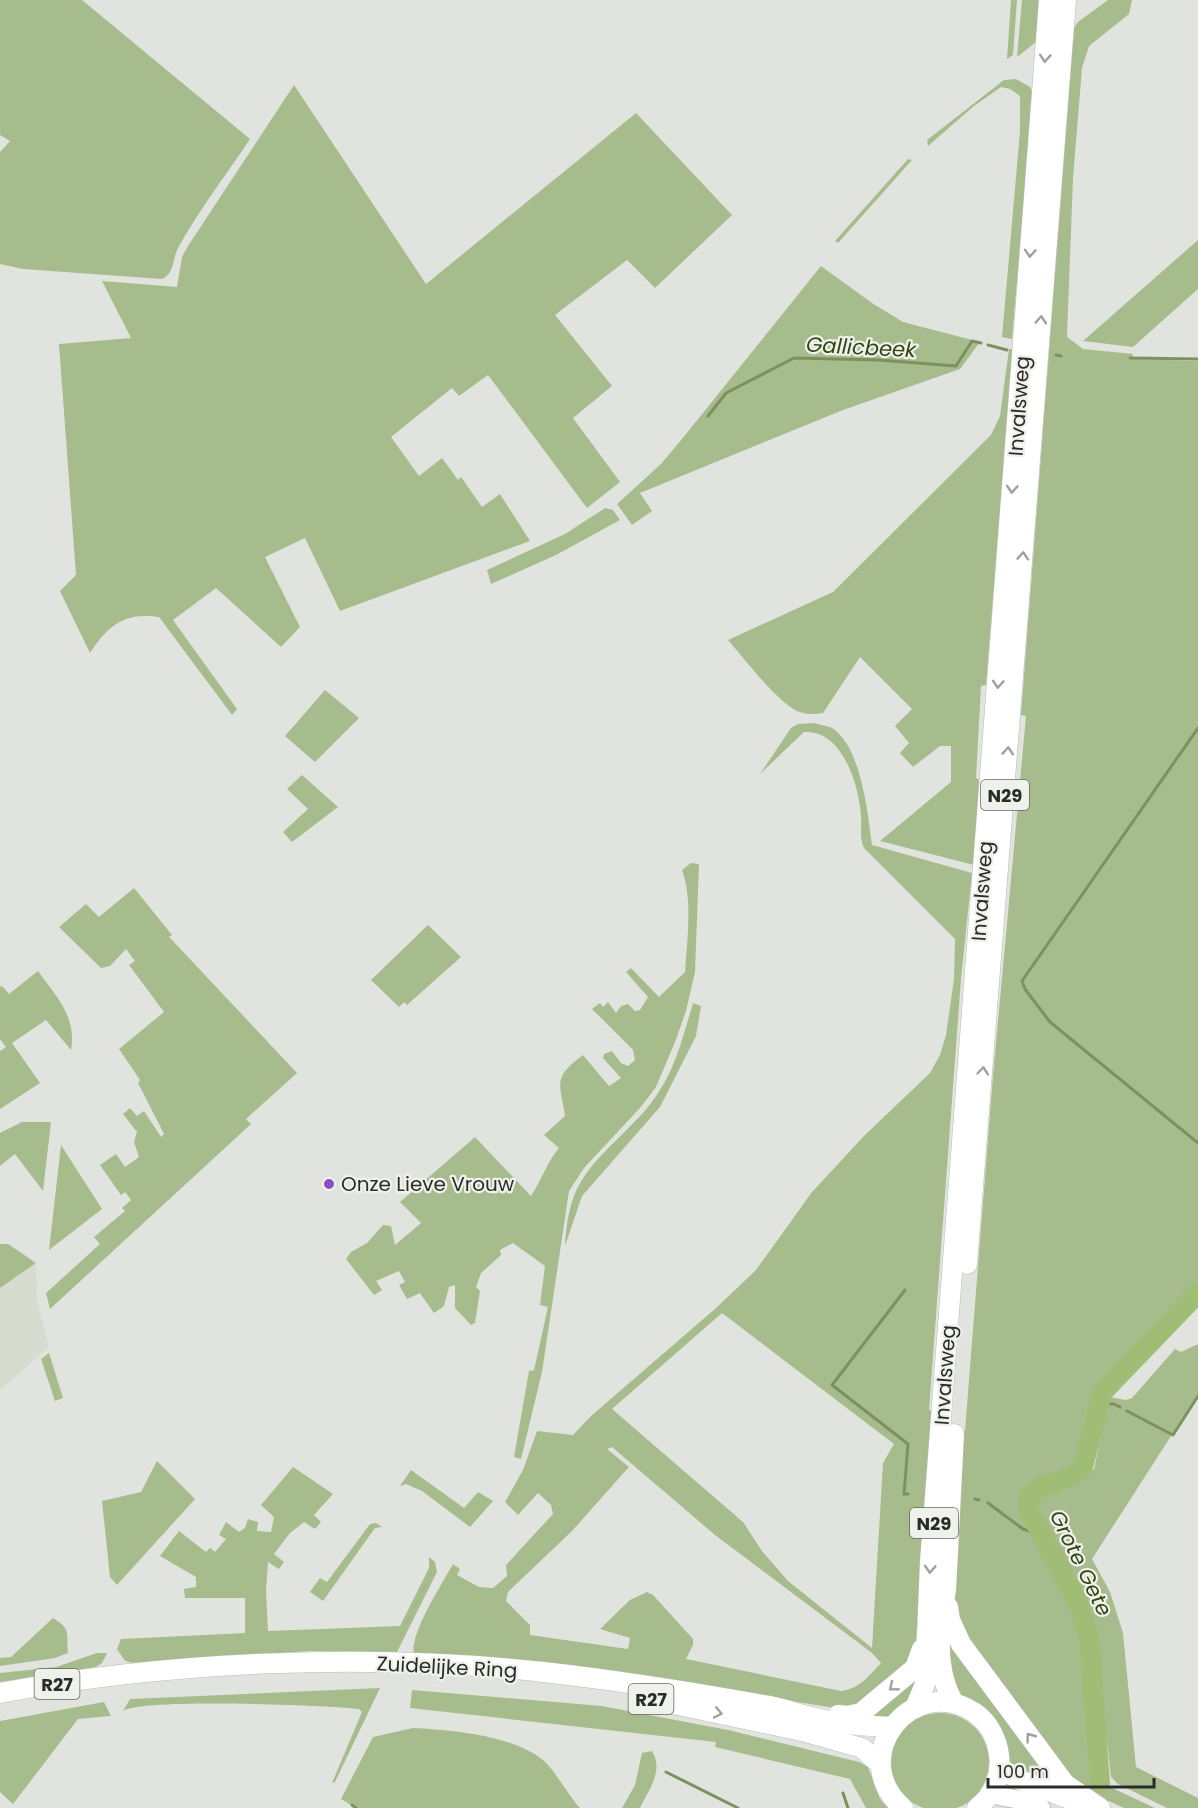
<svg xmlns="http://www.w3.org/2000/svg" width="1198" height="1808" font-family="Poppins,sans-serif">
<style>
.built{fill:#d6dccf}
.green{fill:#a7bc8c;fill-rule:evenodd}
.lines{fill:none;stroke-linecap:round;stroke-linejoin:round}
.stream{stroke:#7c925e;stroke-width:3}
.river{stroke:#9fbd75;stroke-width:20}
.primary-casing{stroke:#b9bcb6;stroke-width:20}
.trunk-casing{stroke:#b9bcb6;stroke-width:21}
.primary{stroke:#fff;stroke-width:18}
.trunk{stroke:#fff;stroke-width:20}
.oneway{stroke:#a0a09f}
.poi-dot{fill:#8e4ec3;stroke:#eff1eb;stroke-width:2}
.labels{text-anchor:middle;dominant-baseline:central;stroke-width:4.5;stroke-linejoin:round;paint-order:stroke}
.shield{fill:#eff1eb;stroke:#666764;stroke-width:1.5}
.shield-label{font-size:18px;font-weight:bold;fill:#2b2c2a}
.street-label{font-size:20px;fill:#2b2c2a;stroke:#eff1eb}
.poi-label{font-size:20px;fill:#2b2c2a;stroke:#eff1eb;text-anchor:start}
.water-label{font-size:21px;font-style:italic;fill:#334511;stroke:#eff1eb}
</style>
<rect width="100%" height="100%" fill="#e1e4de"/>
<!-- built -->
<path class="built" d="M36 1263 37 1301 49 1347 0 1390V1288Z"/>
<!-- green -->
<g class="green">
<path d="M0 0H82L250 139C226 175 199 210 178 248 172 259 175 273 162 279L23 269 0 264V152L10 141 0 135Z"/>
<path d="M1011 0H1017L1013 55 1007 59Z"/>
<path d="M1022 0H1039L1037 37 1036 42 1017 57Z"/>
<path d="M1108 0H1132L1129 14 1089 46 1082 68 1073 178 1067 337 1083 349 1133 354 1132 359 1198 361V1283L1123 1358 1095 1393 1081 1460C1065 1476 1038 1477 1020 1493L1019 1504 1075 1610 1088 1659 1093 1779 1155 1808H1124L1073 1785 976 1656 952 1606 960 1431H965L993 1076 1026 716 1021 715 1074 28 1078 22Z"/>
<path d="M1016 79 1030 87 1033 94 1012 339 1002 337 1020 131V96L1010 89 1001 87 974 106 928 146 927 140 1004 80Z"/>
<path d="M294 85 426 284 636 113 732 215 655 288 627 260 555 315 612 386 573 418 620 482 587 508 488 375 459 396 452 388 391 437 419 476 442 458 458 480 461 477 482 507 500 494 530 541 340 611 305 538 265 557 300 627 281 647 216 588 173 620 237 709 232 715 159 617C125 612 108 625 90 653L60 591 76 575 59 344 131 338 102 281 177 287 182 257 188 246Z"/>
<path d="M908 159 912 160 838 243 835 241Z"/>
<path d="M1198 240V289L1133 347 1083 341Z"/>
<path d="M821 266 872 303 903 322 980 342 960 369 843 410 640 493 652 511 632 525 617 504 661 464 682 439Z"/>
<path d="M1009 349H1013L986 685 981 686 976 778 979 780 974 865 880 841 951 782V746H940L913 767 900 753 909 743 895 726 912 709 860 657 823 713C815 714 807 715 800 712 781 707 742 656 728 640L833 592 991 435 1000 416Z"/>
<path d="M605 508 613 510 620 520 556 555 491 584 487 570 565 534Z"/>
<path d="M325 690 359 718 315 762 285 736Z"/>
<path d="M814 723C820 725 828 726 832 728 861 746 868 814 872 845L972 873 961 979 929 1410 936 1411 914 1661 862 1705 840 1709C698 1685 558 1662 414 1653 409 1635 443 1582 453 1564L460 1569 457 1575 479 1587 493 1588 507 1576 506 1565 553 1514 551 1505 538 1493 518 1515 505 1502 523 1470 537 1431 573 1435 591 1416 716 1308 756 1270 812 1192 864 1136 930 1073 940 1055 946 1035 954 979 955 939 864 848C859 837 862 827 861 816 859 785 842 729 804 732L760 774 791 728 798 724ZM722 1313 894 1444 883 1463 872 1648 788 1581 762 1551 743 1522 612 1409ZM612 1447 715 1535 872 1653 881 1663C869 1676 859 1689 841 1691L686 1659 693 1645V1639L653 1595 647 1592 630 1600 600 1629 630 1638 628 1649 530 1635V1625L506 1601 508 1592 572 1531 629 1467 607 1449Z"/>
<path d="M302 775 338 807 292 842 283 832 308 809 287 789Z"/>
<path d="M691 863 699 864 695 972 686 1011 675 1042 656 1087 640 1108 584 1168 569 1191 542 1372 521 1459 514 1457 529 1371 534 1370 548 1307 540 1305 545 1266 513 1243 500 1250 501 1255 481 1273 476 1287 480 1291 475 1323 471 1325 455 1308V1285L449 1287 444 1306 434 1313 420 1293 407 1299 399 1285 405 1282 399 1271 376 1281 382 1290 374 1295 346 1259 351 1252 367 1243 383 1225 391 1226 395 1245 421 1223 400 1202 475 1137 531 1196C542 1179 546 1164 559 1148L544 1135 565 1116C560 1083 552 1078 583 1055L609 1086 621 1078 603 1058 604 1054 612 1051 621 1063 628 1066 635 1060 633 1050 592 1009 600 1003 603 1007 608 1002 616 1013 621 1006 628 1004 635 1011 640 1010 648 997 626 972 631 968 659 997 685 972C687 939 693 901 682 870Z"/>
<path d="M134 888 172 935 169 937 172 940 297 1073 246 1119 251 1124 50 1309 46 1293 100 1244 94 1237 125 1211 122 1208 131 1200 125 1192 121 1195 100 1165 116 1154 125 1167 139 1157 134 1142 137 1132 123 1114 130 1108 137 1116 144 1111 161 1137 164 1134 138 1083 140 1080 119 1049 164 1012 129 965 135 961 126 949 110 966 101 968 59 927 86 904 99 917Z"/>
<path d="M428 925 461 957 407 1005 404 1002 399 1007 371 980Z"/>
<path d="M38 971C56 996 77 1017 71 1050L46 1020 12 1043 40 1083 0 1109V1051L6 1047 0 1039V987L2 986 9 994Z"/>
<path d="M693 1003 701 1006 696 1036 660 1107 582 1196 565 1246C566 1224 570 1198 582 1180 601 1149 637 1126 658 1093 676 1067 684 1033 693 1003Z"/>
<path d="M22 1122H51L43 1191 15 1154 0 1166V1133Z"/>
<path d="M61 1145 102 1209 49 1250Z"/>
<path d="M0 1244H8L36 1263 0 1288Z"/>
<path d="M1198 1344V1394L1092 1559 1110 1592 1123 1633 1136 1767 1198 1798V1808H1167L1118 1784 1111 1777 1094 1628 1087 1604 1034 1503 1035 1499C1050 1483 1078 1484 1094 1469L1109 1397 1126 1400 1132 1398 1175 1349 1181 1352Z"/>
<path d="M49 1353 63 1398 55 1401 41 1359Z"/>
<path d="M157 1461 195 1499 117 1585 110 1577 102 1501 141 1492Z"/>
<path d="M293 1467 333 1494 314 1515 321 1522 315 1529 304 1522 290 1533 274 1554 284 1562 279 1569 268 1562 266 1591 268 1631 400 1626 429 1568V1557L435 1562 437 1572 397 1652 311 1651 133 1663 125 1661 117 1649 121 1639 245 1633V1598H185L184 1589 196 1587V1577L160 1556 179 1531 206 1552 210 1548 215 1552 226 1539 219 1535 226 1522 239 1532 245 1528 248 1519 258 1522 257 1531 271 1532 274 1517 261 1505Z"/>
<path d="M411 1470 464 1508 478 1492 493 1501 470 1527 422 1491 406 1484 400 1486Z"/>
<path d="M376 1523 382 1527 375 1528 323 1601 310 1592 320 1578 327 1582 370 1524Z"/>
<path d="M53 1618C72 1630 66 1632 68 1653L55 1658 0 1666V1658L11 1657Z"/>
<path d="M946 1623 1067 1794 1019 1774 953 1692Z"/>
<path d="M97 1653H107L102 1663 96 1667 0 1682V1673L56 1667Z"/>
<path d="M917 1672V1692L888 1719 856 1718Z"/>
<path d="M380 1688 335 1782 332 1783 362 1712 359 1709C328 1705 140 1698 123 1711L130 1699Z"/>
<path d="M412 1690 602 1706 728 1730 859 1762 868 1767 880 1799 888 1808H866L850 1779 715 1747 716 1742 410 1708Z"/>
<path d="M104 1702 111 1716 78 1719 13 1804 0 1792V1721Z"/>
<circle cx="940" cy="1762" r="49"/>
<path d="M413 1728C451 1730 512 1735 543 1760 554 1769 568 1795 580 1808H356L341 1799 373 1737Z"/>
<path d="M652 1751C664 1771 649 1789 640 1808H622L635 1785 642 1753Z"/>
</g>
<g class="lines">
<!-- stream -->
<g class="stream">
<path d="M988 345 1007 350"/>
<path d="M1056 355 1061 356"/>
<path d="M1130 358 1198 359"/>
<path d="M708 416 726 393 794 358 879 360 956 366 972 341 981 343"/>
<path d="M1198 728 1022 981 1025 989 1050 1022 1198 1143"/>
<path d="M905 1290 832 1385 908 1444 904 1494H908"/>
<path d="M1100 1404H1114L1120 1407"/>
<path d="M1127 1411 1173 1435 1198 1396"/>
<path d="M975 1499 979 1500"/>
<path d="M988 1503 1023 1529 1042 1535"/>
<path d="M666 1772 738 1808"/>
<path d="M843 1793 848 1808"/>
<path d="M352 1805 356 1808"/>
</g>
<!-- river -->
<path class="river" d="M1100 1783 1089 1637 1079 1605 1030 1513 1028 1498 1039 1488 1070 1477 1083 1467 1102 1393 1198 1293"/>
<defs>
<path id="primary" d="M990 1794 1020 1800 1041 1808"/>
<g id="trunk">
<path d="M967 1264 1066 0"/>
<path d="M948 1607 950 1620 961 1644 1065 1784 1100 1808"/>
<path d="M0 1693C169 1661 371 1653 543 1672 616 1680 690 1692 763 1705 779 1707 795 1713 811 1717 836 1724 865 1726 892 1727"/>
<path d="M664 1702 802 1731 862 1748 880 1764"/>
<path d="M954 1703C934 1670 939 1627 946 1590L954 1434"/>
<path d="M915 1708 925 1684 930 1562 1049 0"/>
<path d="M838 1715 847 1716 861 1713 915 1668 922 1649"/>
<path d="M1000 1768 1020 1780 1080 1803"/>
<path d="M903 1808C845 1758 912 1671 975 1713 989 1723 997 1739 999 1755 1002 1775 993 1796 977 1808"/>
</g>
</defs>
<!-- primary casing -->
<use href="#primary" class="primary-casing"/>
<!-- trunk casing -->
<use href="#trunk" class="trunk-casing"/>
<!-- primary -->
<use href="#primary" class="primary"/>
<!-- trunk -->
<use href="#trunk" class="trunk"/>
</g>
<!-- one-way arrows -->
<defs><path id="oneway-chevron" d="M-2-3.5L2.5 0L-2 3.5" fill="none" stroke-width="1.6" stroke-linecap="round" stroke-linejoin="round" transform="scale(1.5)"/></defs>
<g class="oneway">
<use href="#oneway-chevron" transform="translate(1045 58) rotate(94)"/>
<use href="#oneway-chevron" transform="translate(1030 253) rotate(94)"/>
<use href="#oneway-chevron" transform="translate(1041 320) rotate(-86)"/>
<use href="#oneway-chevron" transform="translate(1012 489) rotate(94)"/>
<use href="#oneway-chevron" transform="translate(1023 556) rotate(-86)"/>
<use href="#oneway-chevron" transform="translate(998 684) rotate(94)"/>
<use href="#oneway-chevron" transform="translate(1008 751) rotate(-86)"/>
<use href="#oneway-chevron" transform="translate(983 1071) rotate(-85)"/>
<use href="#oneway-chevron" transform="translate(930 1569) rotate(94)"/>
<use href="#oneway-chevron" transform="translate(893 1687) rotate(141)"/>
<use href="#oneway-chevron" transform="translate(718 1713) rotate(12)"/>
<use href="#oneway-chevron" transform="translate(1030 1737) rotate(-127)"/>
</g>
<!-- markers -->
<circle class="poi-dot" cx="329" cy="1184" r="6"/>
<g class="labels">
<!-- shield labels -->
<g class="shield">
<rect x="981" y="780" width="48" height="30" rx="4.5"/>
<rect x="910" y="1508" width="48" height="30" rx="4.5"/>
<rect x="34.5" y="1669" width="45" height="30" rx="4.5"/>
<rect x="628.5" y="1684" width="45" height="30" rx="4.5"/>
</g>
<g class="shield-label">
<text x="1005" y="795">N29</text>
<text x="934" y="1523">N29</text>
<text x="57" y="1684">R27</text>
<text x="651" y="1699">R27</text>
</g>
<!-- street labels -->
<g class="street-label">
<text transform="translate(1019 406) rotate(-86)">Invalsweg</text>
<text transform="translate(982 891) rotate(-86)">Invalsweg</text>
<text transform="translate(945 1375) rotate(-86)">Invalsweg</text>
<text transform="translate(447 1667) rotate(3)">Zuidelijke Ring</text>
</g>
<!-- poi labels -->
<g class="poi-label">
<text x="341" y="1184">Onze Lieve Vrouw</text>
</g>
<!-- water labels -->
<g class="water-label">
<text transform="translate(861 347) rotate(3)">Gallicbeek</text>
<text transform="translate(1081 1563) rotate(64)">Grote Gete</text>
</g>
</g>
<!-- scale -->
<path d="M988 1778v9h166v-9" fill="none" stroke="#2b2c2a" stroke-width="3"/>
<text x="997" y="1778" font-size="18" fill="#2b2c2a" stroke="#eff1eb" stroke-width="4.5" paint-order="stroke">100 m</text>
</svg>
